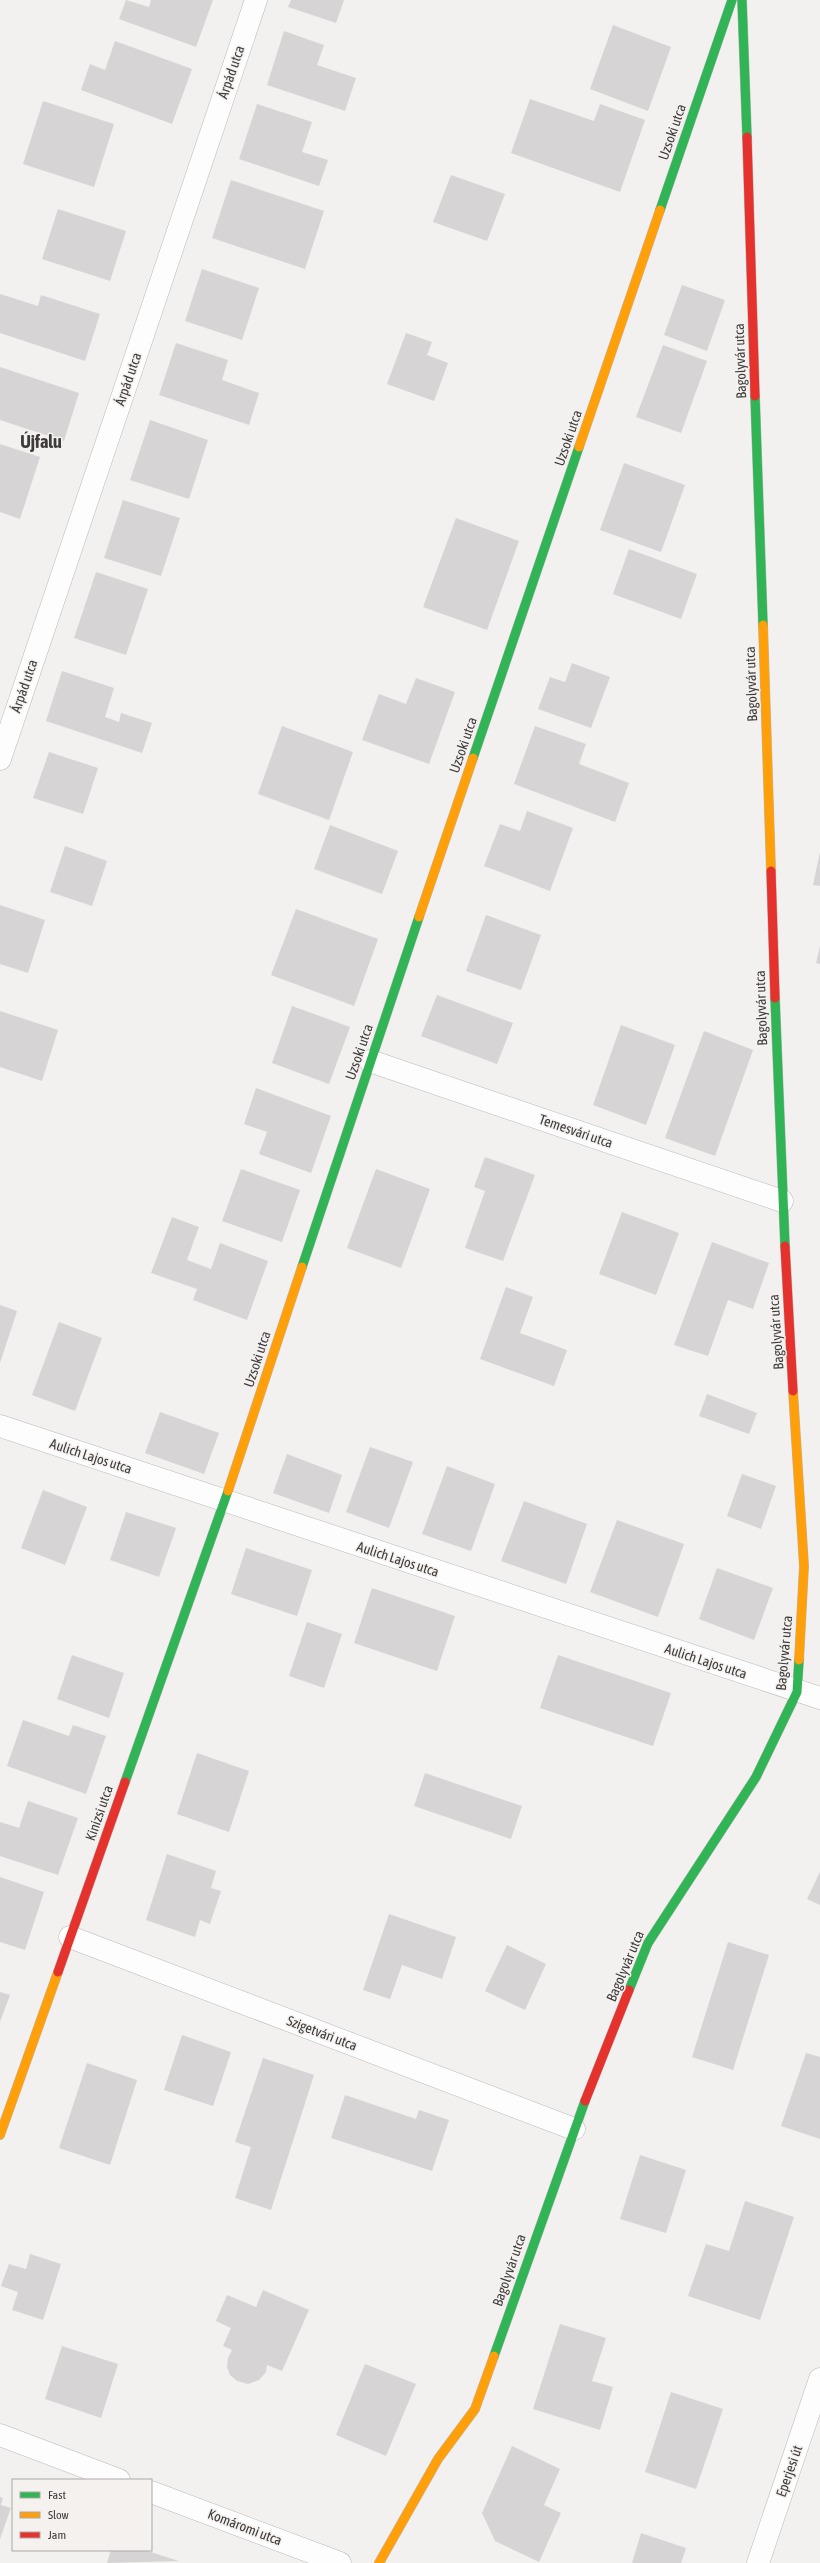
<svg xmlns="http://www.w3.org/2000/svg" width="820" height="2563" font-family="'Asap Condensed',sans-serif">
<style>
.building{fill:#d6d4d4}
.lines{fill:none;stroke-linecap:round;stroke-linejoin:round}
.street-casing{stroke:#bab8b8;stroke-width:23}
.fast-casing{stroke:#bab8b8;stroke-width:10}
.slow-casing{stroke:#bab8b8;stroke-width:10}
.jam-casing{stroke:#bab8b8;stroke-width:10}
.street{stroke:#fdfdfd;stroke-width:22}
.fast{stroke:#30b455;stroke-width:9}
.slow{stroke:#ff9f0a;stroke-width:9}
.jam{stroke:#e5322d;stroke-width:9}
.labels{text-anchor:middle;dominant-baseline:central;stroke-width:3;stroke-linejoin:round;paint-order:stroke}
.street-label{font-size:14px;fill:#3d3b3b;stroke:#f4f1ef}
.district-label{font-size:18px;font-weight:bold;fill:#3d3b3b;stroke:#f4f1ef}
</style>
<rect width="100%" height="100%" fill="#f3f1f0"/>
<!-- building -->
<g class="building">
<path d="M126 0 149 7 151 0H213L196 47 119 19Z"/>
<path d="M291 0H344L336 23 288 7Z"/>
<path d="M613 25 671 47 648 111 590 89Z"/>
<path d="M284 31 324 45 317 65 356 78 345 111 267 85Z"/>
<path d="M115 41 192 69 172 124 81 90 90 64 105 70Z"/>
<path d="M530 99 594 121 600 104 645 120 620 192 511 153Z"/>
<path d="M43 101 114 124 94 187 23 164Z"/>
<path d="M257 104 312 122 302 152 328 160 319 186 239 159Z"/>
<path d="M451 175 505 194 487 241 433 222Z"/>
<path d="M231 180 324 211 305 269 212 238Z"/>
<path d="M58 209 126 231 110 281 42 259Z"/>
<path d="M202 269 259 288 242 340 185 321Z"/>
<path d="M682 285 725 300 707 351 664 335Z"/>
<path d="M0 294 38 306 41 295 100 314 85 361 0 333Z"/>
<path d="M406 333 432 342 427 355 448 363 434 401 387 384Z"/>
<path d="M176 343 228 360 222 380 259 393 249 425 159 395Z"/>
<path d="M663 345 707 361 681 433 636 417Z"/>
<path d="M0 367 79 393 64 441 0 420Z"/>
<path d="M150 420 208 440 189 499 130 480Z"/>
<path d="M0 444 40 457 20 519 0 512Z"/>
<path d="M624 463 685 485 661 552 600 530Z"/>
<path d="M123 500 180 518 161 576 104 558Z"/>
<path d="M456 518 519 541 487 630 423 607Z"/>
<path d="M629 549 697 574 681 619 613 594Z"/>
<path d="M96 572 148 589 126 655 74 638Z"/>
<path d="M572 663 610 677 591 728 538 709 550 677 565 682Z"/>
<path d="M62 671 114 688 105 717 119 722 121 713 152 723 142 753 46 721Z"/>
<path d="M416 678 455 692 429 764 362 740 379 694 406 704Z"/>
<path d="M282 726 353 752 329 820 258 794Z"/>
<path d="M535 726 586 744 579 764 629 783 615 822 514 784Z"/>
<path d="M49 752 98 768 83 814 33 798Z"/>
<path d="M527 811 573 828 550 891 484 866 500 824 520 831Z"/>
<path d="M330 825 398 851 382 894 314 869Z"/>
<path d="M65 846 107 861 92 906 50 892Z"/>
<path d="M820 852V886L813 885Z"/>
<path d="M0 905 45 920 28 973 0 964Z"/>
<path d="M296 909 378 939 354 1006 271 975Z"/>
<path d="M486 915 541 935 521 990 466 971Z"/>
<path d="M820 946V964L816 963Z"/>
<path d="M437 995 513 1023 497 1064 421 1036Z"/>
<path d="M292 1006 350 1027 329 1084 272 1063Z"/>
<path d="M0 1011 58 1030 42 1081 0 1067Z"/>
<path d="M621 1025 675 1045 646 1125 593 1105Z"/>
<path d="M704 1031 753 1050 715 1156 665 1138Z"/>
<path d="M256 1088 331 1116 311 1173 259 1154 267 1132 244 1124Z"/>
<path d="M485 1157 535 1175 503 1261 465 1248 485 1191 474 1187Z"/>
<path d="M241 1169 300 1190 282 1242 222 1221Z"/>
<path d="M376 1169 430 1189 401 1268 347 1248Z"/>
<path d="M622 1212 679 1233 656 1295 599 1274Z"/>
<path d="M172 1217 199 1227 187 1260 211 1269 220 1243 268 1261 247 1320 193 1300 197 1289 151 1273Z"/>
<path d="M712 1242 769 1263 753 1309 728 1300 708 1356 674 1345Z"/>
<path d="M506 1287 533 1297 520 1333 567 1350 554 1386 480 1359Z"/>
<path d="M0 1305 17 1311 0 1363Z"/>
<path d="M59 1322 102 1338 75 1411 32 1395Z"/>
<path d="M707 1394 757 1413 749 1434 699 1416Z"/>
<path d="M160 1412 219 1433 204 1474 145 1453Z"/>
<path d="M370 1447 413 1462 389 1528 346 1512Z"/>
<path d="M287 1454 342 1475 329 1513 273 1493Z"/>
<path d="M447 1466 495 1484 471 1551 422 1534Z"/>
<path d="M742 1474 776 1486 761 1529 727 1516Z"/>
<path d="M43 1490 87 1507 65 1565 21 1548Z"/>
<path d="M524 1501 587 1524 566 1584 501 1561Z"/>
<path d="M126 1512 176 1528 159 1577 110 1560Z"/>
<path d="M617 1520 684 1544 658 1617 590 1592Z"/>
<path d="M246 1548 312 1570 297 1616 231 1594Z"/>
<path d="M717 1568 773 1588 754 1640 699 1619Z"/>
<path d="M372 1588 455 1616 437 1671 354 1643Z"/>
<path d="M307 1622 342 1634 324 1688 289 1676Z"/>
<path d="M72 1655 124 1673 109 1718 57 1699Z"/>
<path d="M558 1655 671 1693 653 1746 540 1708Z"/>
<path d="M23 1720 69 1736 73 1725 106 1736 86 1794 7 1766Z"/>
<path d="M197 1753 249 1771 229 1832 177 1814Z"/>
<path d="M425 1773 522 1806 511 1839 414 1806Z"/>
<path d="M28 1801 78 1818 58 1875 0 1856V1822L19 1828Z"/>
<path d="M167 1854 216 1871 211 1888 221 1891 210 1924 200 1920 195 1937 146 1920Z"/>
<path d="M820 1872V1905L807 1899Z"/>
<path d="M0 1877 44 1892 25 1950 0 1942Z"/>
<path d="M389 1914 456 1937 442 1979 402 1965 390 1999 363 1990Z"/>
<path d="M728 1942 769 1955 733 2070 692 2057Z"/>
<path d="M507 1945 546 1964 525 2010 485 1991Z"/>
<path d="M0 1992 10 1995 0 2022Z"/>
<path d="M182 2035 231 2052 213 2106 164 2090Z"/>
<path d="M806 2053 820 2057V2139L781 2126Z"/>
<path d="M263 2058 314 2075 271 2210 235 2198 251 2147 235 2142Z"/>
<path d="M87 2063 137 2080 110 2165 59 2148Z"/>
<path d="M345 2095 416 2119 419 2110 449 2120 432 2171 331 2138Z"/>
<path d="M640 2155 686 2170 666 2233 620 2219Z"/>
<path d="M745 2201 794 2217 760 2320 688 2296 706 2244 729 2251Z"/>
<path d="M30 2254 61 2264 43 2320 12 2310 18 2292 1 2286 9 2264 26 2269Z"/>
<path d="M263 2290 309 2310 282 2371 267 2365 266 2372 259 2380 248 2384 237 2381 230 2375 227 2367 228 2358 232 2350 223 2346 231 2328 216 2321 227 2295 256 2307Z"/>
<path d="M560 2324 606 2338 592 2381 613 2387 600 2430 533 2409Z"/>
<path d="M62 2346 118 2364 101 2418 45 2399Z"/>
<path d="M365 2364 416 2384 386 2456 336 2435Z"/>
<path d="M671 2392 723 2409 696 2489 645 2472Z"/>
<path d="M512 2446 560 2469 544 2505 561 2513 539 2562 495 2541 482 2513Z"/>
<path d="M0 2497 3 2498 1 2505 11 2508 0 2539Z"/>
<path d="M641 2533 686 2548 681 2563H632Z"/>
<path d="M111 2550H144L179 2561 107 2563Z"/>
</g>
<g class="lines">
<defs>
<g id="street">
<path d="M0 759 256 0"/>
<path d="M370 1061 782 1201"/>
<path d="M0 1426 820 1698"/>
<path d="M70 1937 574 2129"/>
<path d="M0 2435 119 2480"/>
<path d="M151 2492 340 2563"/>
<path d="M758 2563 820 2379"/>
</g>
<g id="fast">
<path d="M742 0 747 137"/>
<path d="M660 210 732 0"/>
<path d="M755 396 763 625"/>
<path d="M473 758 579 447"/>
<path d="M775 998 785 1246"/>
<path d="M302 1267 419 917"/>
<path d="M125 1782 228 1491"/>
<path d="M629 1990 648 1943 756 1777 797 1692 799 1660"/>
<path d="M494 2356 585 2101"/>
</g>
<g id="slow">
<path d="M579 447 660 210"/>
<path d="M763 625 771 871"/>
<path d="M419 917 473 758"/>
<path d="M793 1391 804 1566 799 1660"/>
<path d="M228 1491 302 1267"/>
<path d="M0 2135 58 1972"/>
<path d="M379 2563 438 2459 475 2409 494 2356"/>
</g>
<g id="jam">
<path d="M747 137 755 396"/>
<path d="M771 871 775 998"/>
<path d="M785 1246 793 1391"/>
<path d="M58 1972 125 1782"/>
<path d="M585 2101 629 1990"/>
</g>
</defs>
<!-- street casing -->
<use href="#street" class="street-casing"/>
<!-- fast casing -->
<use href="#fast" class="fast-casing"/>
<!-- slow casing -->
<use href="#slow" class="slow-casing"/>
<!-- jam casing -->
<use href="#jam" class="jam-casing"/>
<!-- street -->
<use href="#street" class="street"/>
<!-- fast -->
<use href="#fast" class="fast"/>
<!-- slow -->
<use href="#slow" class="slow"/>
<!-- jam -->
<use href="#jam" class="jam"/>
</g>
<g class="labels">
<!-- street labels -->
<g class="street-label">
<text transform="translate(231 72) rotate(-71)">Árpád utca</text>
<text transform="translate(672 132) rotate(-71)">Uzsoki utca</text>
<text transform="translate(740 361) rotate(-92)">Bagolyvár utca</text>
<text transform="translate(128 379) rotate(-71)">Árpád utca</text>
<text transform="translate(568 438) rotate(-71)">Uzsoki utca</text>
<text transform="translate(751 684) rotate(-92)">Bagolyvár utca</text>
<text transform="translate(24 686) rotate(-71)">Árpád utca</text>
<text transform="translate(463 745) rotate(-71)">Uzsoki utca</text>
<text transform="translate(761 1008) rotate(-92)">Bagolyvár utca</text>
<text transform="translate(359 1052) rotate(-71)">Uzsoki utca</text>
<text transform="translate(576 1131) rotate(19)">Temesvári utca</text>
<text transform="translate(776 1332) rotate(-94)">Bagolyvár utca</text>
<text transform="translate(257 1359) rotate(-72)">Uzsoki utca</text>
<text transform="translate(91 1456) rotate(18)">Aulich Lajos utca</text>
<text transform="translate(398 1559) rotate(18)">Aulich Lajos utca</text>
<text transform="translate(784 1653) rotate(-85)">Bagolyvár utca</text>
<text transform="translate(706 1661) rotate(18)">Aulich Lajos utca</text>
<text transform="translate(99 1813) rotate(-71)">Kinizsi utca</text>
<text transform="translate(625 1966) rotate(-67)">Bagolyvár utca</text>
<text transform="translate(322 2033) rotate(21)">Szigetvári utca</text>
<text transform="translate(509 2270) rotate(-71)">Bagolyvár utca</text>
<text transform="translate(789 2471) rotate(-71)">Eperjesi út</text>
<text transform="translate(245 2527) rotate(21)">Komáromi utca</text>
</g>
<!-- district labels -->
<g class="district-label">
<text x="41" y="441">Újfalu</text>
</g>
</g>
<!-- legend -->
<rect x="12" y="2479" width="140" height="72" fill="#f4f1ef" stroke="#aba8a7"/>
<rect x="20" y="2492" width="20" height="6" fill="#30b455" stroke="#aba8a7"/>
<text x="48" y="2499" font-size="12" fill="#3d3b3b">Fast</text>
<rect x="20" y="2512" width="20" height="6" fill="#ff9f0a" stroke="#aba8a7"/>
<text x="48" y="2519" font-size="12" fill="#3d3b3b">Slow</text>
<rect x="20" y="2532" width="20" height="6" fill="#e5322d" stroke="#aba8a7"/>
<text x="48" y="2539" font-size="12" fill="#3d3b3b">Jam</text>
</svg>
